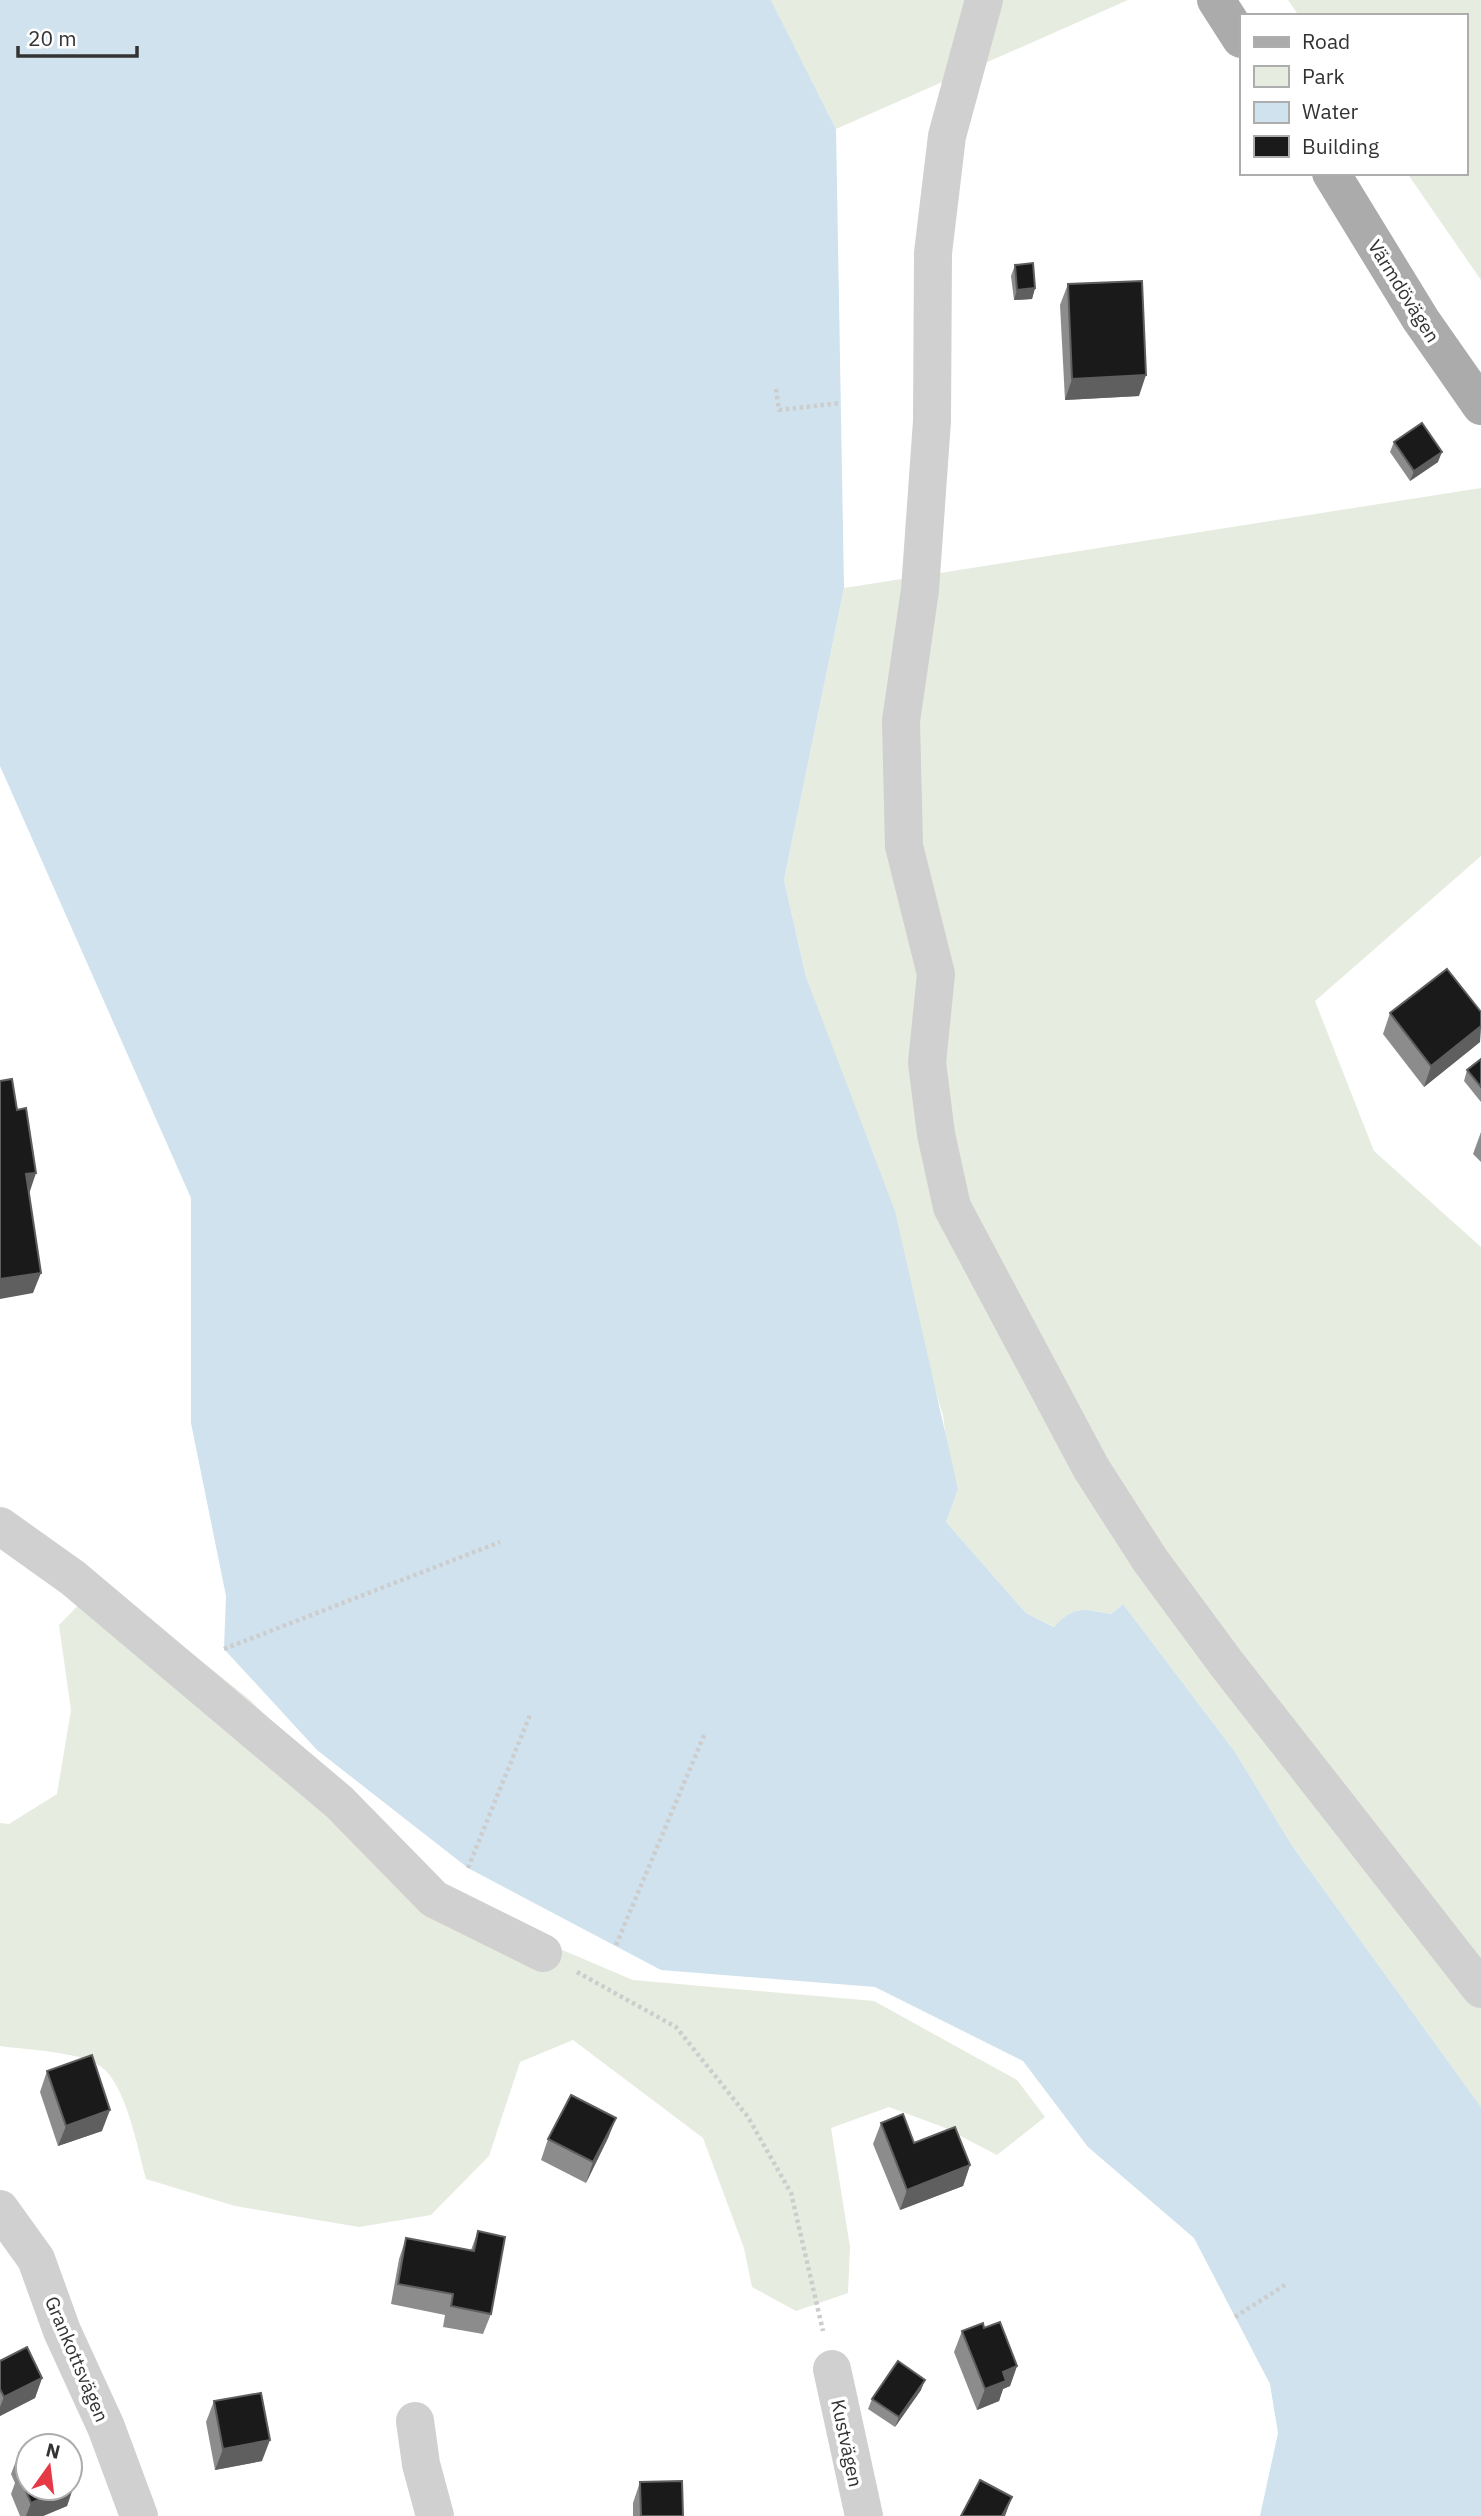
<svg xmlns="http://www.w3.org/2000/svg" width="1481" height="2516" font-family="'IBM Plex Sans',sans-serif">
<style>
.green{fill:#e6ecdf}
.water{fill:#cfe2ee}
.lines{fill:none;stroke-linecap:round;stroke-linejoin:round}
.path{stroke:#cdcdcd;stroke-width:4.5;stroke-dasharray:3.5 3.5;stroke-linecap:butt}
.minor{stroke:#d0d0d0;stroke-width:38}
.major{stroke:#ababab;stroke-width:38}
.wall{fill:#8c8c8c}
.shaded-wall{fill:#5f5f5f}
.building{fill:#1a1a1a;stroke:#5f5f5f;stroke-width:2}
.labels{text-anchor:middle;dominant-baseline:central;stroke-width:7;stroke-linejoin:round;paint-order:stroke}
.street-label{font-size:19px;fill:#333;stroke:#fff}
</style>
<rect width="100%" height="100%" fill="#fff"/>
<!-- green -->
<g class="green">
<path d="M771 0H1128L836 129Z"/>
<path d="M1288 0H1481V280L1407 173H1465V16H1299Z"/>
<path d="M1481 488V856L1315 1001 1374 1151 1481 1247V2107L1293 1847 1235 1752 1123 1604 1111 1614C1085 1609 1073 1605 1055 1627L1026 1613 946 1522 958 1489 947 1447 943 1415 806 977 784 880 844 588Z"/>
<path d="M102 1581 250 1700 425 1872 534 1938 633 1980 874 2001 1017 2080 1045 2117 997 2155 943 2127 889 2107 831 2128 850 2247 848 2293 796 2311 752 2287 744 2248 703 2138 573 2040 520 2062 489 2156 431 2215 359 2227 235 2206 146 2179C138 2150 126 2083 100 2066 77 2051 28 2050 0 2046V1823L9 1824 57 1794 71 1710 59 1625Z"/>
</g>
<!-- water -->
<path class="water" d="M0 0H771L836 129 844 588 784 880 806 977 895 1211 958 1489 946 1522 1026 1613 1054 1627C1075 1605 1082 1609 1111 1614L1123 1604 1235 1752 1293 1847 1481 2107V2516H1260L1278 2433 1270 2384 1194 2238 1088 2147 1023 2061 875 1987 661 1970 468 1868 317 1750 224 1649 226 1596 191 1423V1198L0 766Z"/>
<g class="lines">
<!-- path -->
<g class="path">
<path d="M776 389 779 410 841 403"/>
<path d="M224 1649 500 1542"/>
<path d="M468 1868 530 1715"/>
<path d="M616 1945 705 1733"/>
<path d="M577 1972 676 2027 748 2117 791 2193 823 2331"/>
<path d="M1235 2317 1285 2285"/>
</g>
<!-- minor -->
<g class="minor">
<path d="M984 0 947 136 933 253 932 421 920 590 901 721 904 846 936 974 927 1063 936 1134 952 1207 1091 1468 1150 1560 1226 1663 1481 1989"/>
<path d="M0 1526 73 1578 339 1802 434 1899 543 1953"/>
<path d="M0 2209 36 2259 62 2331 106 2427 139 2516"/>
<path d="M832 2369 864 2516"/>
<path d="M415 2421 421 2464 435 2516"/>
</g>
<!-- major -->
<g class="major">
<path d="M1216 0 1241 39"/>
<path d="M1331 173 1421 320 1481 406"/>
</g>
</g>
<!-- wall -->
<g class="wall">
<path d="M1015 265 1035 288 1032 299 1014 300 1011 276Z"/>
<path d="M1068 284 1139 396 1065 400 1060 305Z"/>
<path d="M1394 442 1438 462 1410 481 1390 452Z"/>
<path d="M1481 1012 1480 1042 1424 1087 1383 1034 1390 1013Z"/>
<path d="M1481 1059V1102L1464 1081 1467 1070Z"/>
<path d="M1481 1132V1162L1473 1154Z"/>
<path d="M47 2071 102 2131 58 2146 40 2092Z"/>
<path d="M616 2118 608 2138 586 2183 541 2160 548 2139Z"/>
<path d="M881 2123 914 2143 970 2165 963 2186 900 2210 873 2144Z"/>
<path d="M478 2231 491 2314 483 2334 443 2327 445 2315 391 2304 399 2259 406 2238 471 2250Z"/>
<path d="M984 2328 1017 2366 1010 2386 1003 2389 999 2401 977 2410 954 2352 962 2331Z"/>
<path d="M0 2361 42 2378 35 2398 0 2416Z"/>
<path d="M921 2390 895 2427 868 2409 872 2399Z"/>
<path d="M214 2401 262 2461 215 2470 206 2422Z"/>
<path d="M19 2453 74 2485 67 2506 43 2516H20L11 2494 15 2483 11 2474Z"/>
<path d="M640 2482 683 2516H633V2503Z"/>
</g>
<!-- shaded-wall -->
<g class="shaded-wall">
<path d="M1035 288 1032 299 1014 300 1017 290Z"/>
<path d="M1146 375 1139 396 1065 400 1072 379Z"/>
<path d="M1442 452 1438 462 1410 481 1414 471Z"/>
<path d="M1481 1026 1480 1042 1424 1087 1431 1066Z"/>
<path d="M36 1173 29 1194 26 1174Z"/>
<path d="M41 1273 33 1293 0 1299V1279Z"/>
<path d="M110 2110 102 2131 58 2146 66 2126Z"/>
<path d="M616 2118 608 2138 586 2183 593 2162Z"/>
<path d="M970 2165 963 2186 900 2210 907 2190Z"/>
<path d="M1017 2366 1010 2386 1003 2389 999 2401 977 2410 985 2389 1003 2372Z"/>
<path d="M42 2378 35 2398 0 2416V2407L4 2397Z"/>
<path d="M925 2380 921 2390 895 2427 899 2417Z"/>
<path d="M270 2440 262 2461 215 2470 223 2449Z"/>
<path d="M74 2485 67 2506 43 2516H26L31 2503Z"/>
<path d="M1012 2497 1005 2516H1002Z"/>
</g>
<!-- building -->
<g class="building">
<path d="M1033 263 1035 288 1017 290 1015 265Z"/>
<path d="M1142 281 1146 375 1072 379 1068 284Z"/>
<path d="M1422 423 1442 452 1414 471 1394 442Z"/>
<path d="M1447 969 1481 1012V1026L1431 1066 1390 1013Z"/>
<path d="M1481 1059V1087L1467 1070Z"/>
<path d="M12 1079 17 1110 26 1108 36 1173 26 1174 41 1273 0 1279V1081Z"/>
<path d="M92 2055 110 2110 66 2126 47 2071Z"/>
<path d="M571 2095 616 2118 593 2162 548 2139Z"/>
<path d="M903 2114 914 2143 955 2127 970 2165 907 2190 881 2123Z"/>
<path d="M478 2231 505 2237 491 2314 451 2306 453 2294 398 2284 406 2238 474 2251Z"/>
<path d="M1000 2322 1017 2366 1003 2372 1006 2381 985 2389 962 2331 983 2323 984 2328Z"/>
<path d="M27 2347 42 2378 4 2397 0 2389V2361Z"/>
<path d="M898 2361 925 2380 899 2417 872 2399Z"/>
<path d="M261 2393 270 2440 223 2449 214 2401Z"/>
<path d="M54 2439 57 2446H36Z"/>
<path d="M28 2449V2488H68L31 2503 18 2473 26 2470 19 2453Z"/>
<path d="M70 2476 74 2485 70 2487Z"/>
<path d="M980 2480 1012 2497 1002 2516H961Z"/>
<path d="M682 2481 683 2516H641L640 2482Z"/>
</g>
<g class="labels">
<!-- street labels -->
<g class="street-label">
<text transform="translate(1404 291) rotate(58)">Värmdövägen</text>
<text transform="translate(77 2359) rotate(67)">Grankottsvägen</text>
<text transform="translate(847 2443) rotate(78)">Kustvägen</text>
</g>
</g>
<!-- legend -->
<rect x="1240" y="14" width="228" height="161" fill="#ffffff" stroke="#adadad" stroke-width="2"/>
<rect x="1254" y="37" width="35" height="10" fill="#ababab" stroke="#adadad" stroke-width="2"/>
<text x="1302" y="49" font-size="21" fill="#333333">Road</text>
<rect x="1254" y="66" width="35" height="21" fill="#e6ecdf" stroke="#adadad" stroke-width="2"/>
<text x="1302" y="84" font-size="21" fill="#333333">Park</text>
<rect x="1254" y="102" width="35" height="21" fill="#cfe2ee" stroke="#adadad" stroke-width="2"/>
<text x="1302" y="119" font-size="21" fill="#333333">Water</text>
<rect x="1254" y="136" width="35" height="21" fill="#1a1a1a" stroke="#adadad" stroke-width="2"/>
<text x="1302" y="154" font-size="21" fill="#333333">Building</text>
<!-- north arrow -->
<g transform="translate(49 2467) rotate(14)"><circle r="33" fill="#ffffff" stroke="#adadad" stroke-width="2"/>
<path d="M0-5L12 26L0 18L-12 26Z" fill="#e63946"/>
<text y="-10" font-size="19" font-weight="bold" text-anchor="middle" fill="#333333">N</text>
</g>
<!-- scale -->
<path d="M18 46v10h119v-10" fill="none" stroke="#333333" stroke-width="3.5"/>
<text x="28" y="46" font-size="21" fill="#333333" stroke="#ffffff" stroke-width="5" paint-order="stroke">20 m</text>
</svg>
